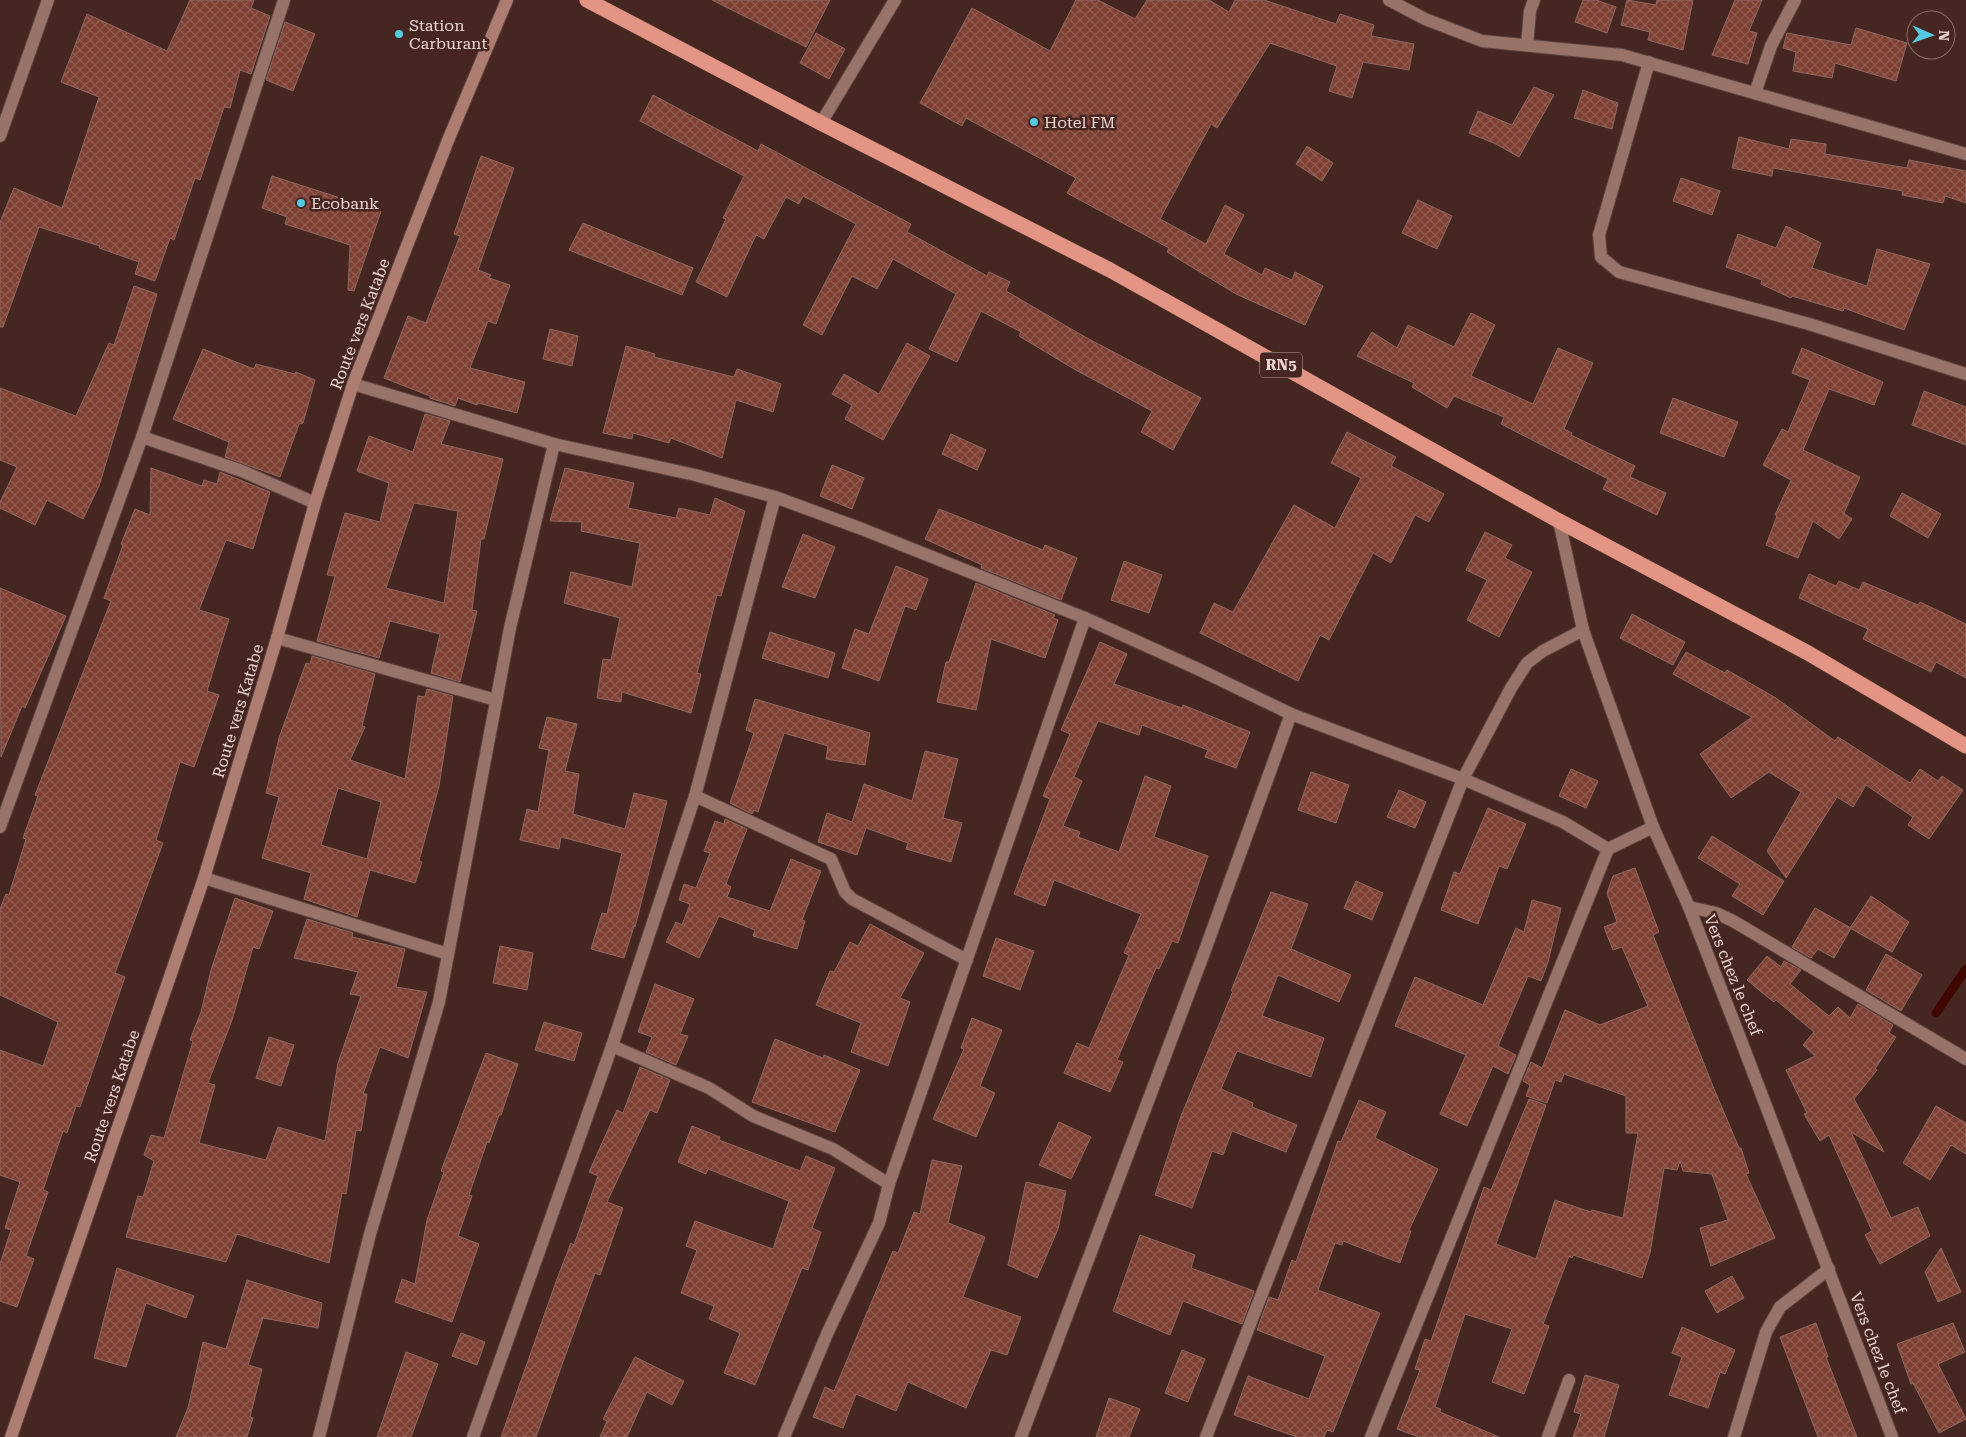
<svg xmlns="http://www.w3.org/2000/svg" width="1966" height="1437" viewBox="0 0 1966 1437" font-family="'Roboto Serif',serif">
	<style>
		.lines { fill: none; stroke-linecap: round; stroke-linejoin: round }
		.stream { stroke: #400600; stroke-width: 9 }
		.building { fill: url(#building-cross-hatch); stroke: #8e6961; fill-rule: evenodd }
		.street-casing { stroke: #5d423d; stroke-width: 14 }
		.secondary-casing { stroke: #5d423d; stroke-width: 14 }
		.highway-casing { stroke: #5d423d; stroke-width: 16 }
		.street { stroke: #98736a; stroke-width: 12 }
		.secondary { stroke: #ae7d72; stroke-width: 12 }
		.highway { stroke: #e39484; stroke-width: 15 }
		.poi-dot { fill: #55cae0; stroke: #462620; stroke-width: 2 }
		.labels { text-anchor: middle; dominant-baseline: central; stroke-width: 5; stroke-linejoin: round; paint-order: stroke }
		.shield { fill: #462620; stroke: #baa19c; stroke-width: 1 }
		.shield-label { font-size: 15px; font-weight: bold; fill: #ebd6d1 }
		.poi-label { font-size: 16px; fill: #ebd6d1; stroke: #462620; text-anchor: start }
		.street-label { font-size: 16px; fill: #ebd6d1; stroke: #462620 }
	</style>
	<defs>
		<pattern id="building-cross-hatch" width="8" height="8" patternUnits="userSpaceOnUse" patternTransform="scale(1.25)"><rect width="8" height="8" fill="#7f4034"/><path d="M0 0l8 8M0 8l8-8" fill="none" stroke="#915b50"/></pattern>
	</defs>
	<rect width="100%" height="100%" fill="#462620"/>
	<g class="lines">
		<!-- stream -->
		<path class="stream" d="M1936 1013 1966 969"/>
	</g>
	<!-- building -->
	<g class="building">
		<path d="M190 0H254L251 8 270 16 251 74 240 70 230 108 224 107 200 180 195 178 174 240 170 238 155 281 135 274 139 262 99 248 100 246 39 227 3 327H0V222L14 188 62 208 99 97 61 82 87 14 167 51Z"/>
		<path d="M712 0H830L806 47Z"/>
		<path d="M1076 0H1098L1135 19 1147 0H1209L1229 12 1235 0H1264L1336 24 1340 14 1374 25 1371 36 1414 44 1409 70 1363 62 1352 98 1329 91 1337 66 1270 43 1217 128 1211 124 1160 219 1206 244 1225 205 1244 215 1224 254 1262 275 1265 268 1292 280 1295 272 1323 286 1305 325 1236 294 1167 252 1169 248 1067 193 1076 178 966 118 962 126 920 103 972 8 1050 51Z"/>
		<path d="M1583 0H1596L1616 7 1607 33 1575 22Z"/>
		<path d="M1627 0 1656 5 1657 0H1693L1683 50 1648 40 1650 32 1621 25Z"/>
		<path d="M1735 0H1762L1749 31 1757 33 1748 64 1712 55Z"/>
		<path d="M285 22 315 34 293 91 266 80Z"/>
		<path d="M1856 28 1907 43 1896 81 1835 63 1832 78 1793 71 1796 52 1783 48 1787 33 1851 45Z"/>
		<path d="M816 33 845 49 829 79 800 63Z"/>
		<path d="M1534 87 1554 95 1519 157 1496 144 1469 133 1478 111 1512 125Z"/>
		<path d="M1583 90 1618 103 1612 129 1574 118Z"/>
		<path d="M653 95 758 151 761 144 911 224 907 232 987 276 989 272 1010 282 1006 291 1085 337 1201 398 1173 450 1141 432 1152 411 1074 369 1019 336 1021 332 981 311 957 362 929 349 956 294 893 259 877 289 852 276 822 335 803 325 856 224 803 196 799 204 786 197 764 239 756 235 727 297 696 282 726 219 723 218 744 176 640 121Z"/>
		<path d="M1739 137 1789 149 1791 139 1826 144 1825 154 1907 168 1909 160 1966 171V203L1945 196 1943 203 1902 195 1903 191 1773 168 1772 176 1732 168Z"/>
		<path d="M1307 146 1333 163 1322 181 1296 164Z"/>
		<path d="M481 156 514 168 478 270 491 275 489 278 510 285 496 324 488 321 470 368 525 382 517 413 478 403 477 405 458 398 455 406 430 398V396L384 378 408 316 426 323 460 236 454 234Z"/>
		<path d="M272 176 381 211 354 291 348 290 350 245 285 224 287 217 262 208Z"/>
		<path d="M1681 178 1720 191 1712 215 1673 201Z"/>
		<path d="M1418 200 1452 216 1437 249 1402 233Z"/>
		<path d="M583 223 693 268 682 295 569 250Z"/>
		<path d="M1786 226 1821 243 1812 268 1867 286 1877 249 1930 264 1904 330 1844 308 1843 311 1792 296 1791 298 1761 284 1762 280 1726 267 1738 234 1776 248Z"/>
		<path d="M134 286 157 294 99 486 83 519 47 500 35 525 0 508V502L17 467 0 460V388L76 416 109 343 114 345Z"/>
		<path d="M1471 313 1495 325 1471 376 1533 404 1558 348 1593 363 1564 429 1572 433 1571 435 1635 466 1630 477 1666 493 1657 515 1603 489 1608 479 1501 424 1504 417 1454 396 1447 408 1412 387 1414 383 1357 356 1372 332 1397 348 1408 325 1454 347Z"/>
		<path d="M550 329 578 336 572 366 543 359Z"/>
		<path d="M907 343 930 356 883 440 845 419 852 405 832 394 844 374 879 394Z"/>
		<path d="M626 346 655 354 654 357 734 377 737 369 781 384 773 412 736 400 722 458 671 438 669 443 633 433 632 439 603 433Z"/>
		<path d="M1802 348 1883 382 1874 405 1829 389 1803 450 1860 477 1844 513 1852 519 1839 539 1813 521 1798 558 1766 545 1777 516 1775 515 1791 480 1763 465 1782 429 1788 432 1810 380 1792 373Z"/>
		<path d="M203 349 254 369 256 364 295 374 296 372 315 380 303 423 299 424 280 477 225 457 229 442 173 419Z"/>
		<path d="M1924 391 1966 407V445L1912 425Z"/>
		<path d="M1673 398 1738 422 1724 457 1660 433Z"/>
		<path d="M425 414 450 421 441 444 503 459 484 539H481L472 610 477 611 460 682 431 673 440 634 390 621 379 658 317 641 335 576 327 575 345 513 380 522 389 483 357 471 369 436 413 452ZM414 503 458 511 444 603 386 588Z"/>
		<path d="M1347 432 1396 457 1391 466 1444 494 1429 522 1415 515 1391 563 1373 553 1329 640 1320 635 1298 681 1200 633 1214 603 1233 612 1294 505 1335 528 1361 478 1331 463Z"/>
		<path d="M951 434 986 450 977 470 942 454Z"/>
		<path d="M832 465 864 478 852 509 820 496Z"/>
		<path d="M151 468 202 486 204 480 217 484 220 472 270 492 253 549 226 540 199 610 229 619 207 691 219 695 194 767 180 762 156 840 163 843 115 973 125 977 80 1107 76 1106 67 1133 63 1131 43 1190 48 1192 26 1256 34 1259 17 1307 0 1301V1264L11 1230 5 1228 20 1182 0 1175V1050L43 1066 58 1022 0 995V909L6 894 9 895 26 839 23 838 38 796 35 795 111 601 104 598 123 545 121 544 135 509 150 515Z"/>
		<path d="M565 468 634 483 628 508 676 518 679 508 710 515 715 498 745 511 721 596 717 595 697 673 701 674 691 713 622 692 621 702 597 698 603 659 611 660 620 618 564 603 571 572 632 587 640 543 581 531 582 522 550 521Z"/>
		<path d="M1902 493 1941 514 1928 538 1890 516Z"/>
		<path d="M939 509 1043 550 1045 545 1077 558 1061 600 981 568 982 565 925 539Z"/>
		<path d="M1485 532 1512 545 1505 558 1532 572 1499 637 1467 620 1487 580 1466 570Z"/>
		<path d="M803 534 835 547 815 598 782 587Z"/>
		<path d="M1124 561 1162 575 1149 613 1111 600Z"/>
		<path d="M896 566 928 579 916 610 905 606 879 681 842 668 855 629 869 634Z"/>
		<path d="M1809 574 1836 586 1839 581 1859 590 1863 582 1918 605 1920 602 1966 624V678L1936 662 1931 672 1863 639 1868 629 1799 598Z"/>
		<path d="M976 583 1055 615 1053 618 1058 620 1045 658 991 639 976 710 937 702 946 662H949Z"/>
		<path d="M0 588 66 616 25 708 22 706 1 757Z"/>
		<path d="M1632 614 1685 642 1673 665 1620 638Z"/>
		<path d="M770 632 835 653 828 678 762 658Z"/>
		<path d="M1100 642 1127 654 1114 684 1182 708 1183 705 1250 732 1236 768 1205 757 1208 750 1142 725 1139 735 1098 721 1074 777 1082 781 1063 826 1080 832 1078 837 1119 852 1145 776 1171 786 1154 837 1208 856 1178 943 1172 941 1159 969 1156 968 1117 1060 1123 1062 1110 1092 1064 1073 1077 1043 1089 1048 1129 955 1124 953 1141 914 1054 880 1045 906 1014 894 1050 799 1043 796 1070 734 1061 730Z"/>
		<path d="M1686 652 1725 673 1727 670 1776 698 1835 741 1838 737 1910 783 1920 769 1938 781 1942 776 1963 790 1929 839 1908 825 1913 817 1866 785 1853 807 1837 797 1786 878 1767 851 1801 792 1769 772 1731 798 1700 754 1752 717 1673 674Z"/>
		<path d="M312 656 375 674 362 726 365 727 350 760 405 779 418 696 425 697 427 689 453 696 439 786 419 861 422 862 415 883 370 870 357 917 304 899 311 873 262 858 279 797 266 793 279 738 306 663 310 664ZM338 788 381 802 367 859 321 845Z"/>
		<path d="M755 699 870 733 865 765 826 759 828 746 784 733 758 812 754 810 752 814 730 803 754 733 746 730Z"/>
		<path d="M547 717 577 724 565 771 579 774 573 814 625 829 634 793 667 801 635 927 634 926 624 958 591 949 602 913 607 914 622 853 561 837 559 849 520 840 527 809 538 812 549 750 539 748Z"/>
		<path d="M925 751 958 759 943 818 962 823 951 862 906 849 908 843 866 828 857 855 818 842 827 813 852 822 864 784 912 801Z"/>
		<path d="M1571 769 1598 781 1586 808 1559 796Z"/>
		<path d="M1311 772 1349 785 1336 823 1298 810Z"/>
		<path d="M1399 790 1426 802 1415 828 1387 817Z"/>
		<path d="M1488 808 1526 824 1507 869 1499 866 1478 924 1441 910 1454 872 1460 874Z"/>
		<path d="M725 819 747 829 726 884 731 887 727 897 770 911 791 859 821 871 802 920 805 921 797 949 753 936 755 930 719 916 699 958 666 942 676 922 682 925 690 904 679 900 684 884 696 888 710 853 704 851 715 821 724 824Z"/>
		<path d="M1712 836 1784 881 1763 915 1732 896 1740 884 1698 858Z"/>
		<path d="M1635 868 1659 932 1653 935 1712 1084 1739 1148H1741L1749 1173 1746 1174 1775 1238 1711 1266 1700 1228 1728 1220 1712 1174 1683 1171 1680 1161 1677 1170 1664 1168 1650 1253 1642 1278 1573 1255 1572 1258 1569 1256 1543 1324 1549 1326 1524 1394 1492 1382 1512 1329 1465 1314 1435 1407 1441 1409 1440 1412 1499 1437H1419L1397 1429 1420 1370 1415 1369 1425 1339 1431 1341 1484 1187 1491 1190 1529 1099 1546 1105 1496 1244 1536 1259 1555 1200 1591 1212 1592 1210 1623 1218 1638 1133H1626V1096L1564 1074 1561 1082 1555 1080 1547 1103 1526 1096 1530 1085 1523 1081 1531 1062 1542 1068 1565 1010 1600 1025 1648 1006 1622 947 1613 950 1604 927 1617 922 1607 893 1613 876Z"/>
		<path d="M1356 881 1383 893 1372 920 1344 908Z"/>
		<path d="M1271 892 1308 904 1291 949 1351 975 1339 1002 1278 975 1262 1016 1324 1038 1311 1077 1237 1051 1221 1089 1253 1103 1252 1107 1297 1125 1286 1152 1232 1131 1223 1155 1212 1151 1192 1208 1155 1195 1181 1116 1233 991H1231Z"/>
		<path d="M1871 896 1909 922 1892 952 1850 928Z"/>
		<path d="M235 898 273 911 259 949 253 947 232 1020 208 1083 215 1085 199 1143 266 1160 278 1127 325 1141 338 1063 361 996 350 994 358 972 294 958 307 919 353 933 352 937 405 949 396 987 427 992 408 1058 380 1047 363 1094H367L361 1131 356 1130 346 1194 342 1193 329 1263 237 1234 226 1262 126 1237 138 1196 143 1197 154 1161 144 1155 151 1135 164 1138 193 1041 190 1040 201 1012 211 970Z"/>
		<path d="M1532 900 1561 908 1548 962 1541 981 1528 976 1498 1046 1516 1055 1508 1074 1493 1066 1467 1126 1440 1114 1466 1055 1395 1026 1415 977 1483 1005 1516 928 1524 932Z"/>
		<path d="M1815 908 1851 928 1834 958 1818 949 1811 958 1792 947Z"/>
		<path d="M870 924 924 953 900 998 910 1002 888 1066 851 1052 861 1023 816 1005 830 971 834 972 850 942 858 946Z"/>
		<path d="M996 938 1034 951 1020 990 983 976Z"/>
		<path d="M500 946 533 953 527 990 493 983Z"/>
		<path d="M1886 954 1922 975 1901 1011 1866 990Z"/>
		<path d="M1767 956 1781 967 1784 961 1801 970 1790 984 1829 1016 1838 1007 1850 1018 1858 1004 1893 1025 1889 1033 1896 1037 1875 1069 1877 1070 1854 1099 1884 1152 1851 1132 1891 1218 1918 1207 1930 1236 1880 1264 1865 1235 1872 1231 1829 1135 1820 1141 1804 1114 1807 1113 1786 1070 1815 1056 1803 1045 1814 1032 1776 1000 1774 1002 1765 995 1747 980Z"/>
		<path d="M655 984 694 999 680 1034 688 1036 676 1065 646 1052 652 1037 638 1032Z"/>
		<path d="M972 1018 1002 1030 980 1086 995 1093 976 1137 933 1119 964 1049 961 1048Z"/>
		<path d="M544 1022 582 1033 574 1061 535 1050Z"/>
		<path d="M269 1037 294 1045 281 1086 256 1078Z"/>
		<path d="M775 1039 823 1058 824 1055 860 1070 835 1132 752 1102Z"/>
		<path d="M486 1053 518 1064 501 1115H499L489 1143 487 1142 469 1195 472 1196 458 1236 479 1244 452 1322 395 1302 402 1279 415 1284 427 1220 444 1172 441 1171Z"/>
		<path d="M640 1067 670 1080 657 1113 650 1110 607 1202 623 1208 600 1275 595 1273 536 1437H501L557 1279 571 1243 574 1245 598 1176 589 1172 617 1110 623 1113Z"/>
		<path d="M1359 1100 1386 1112 1375 1138 1438 1169 1409 1230 1411 1231 1400 1263 1343 1241 1342 1245 1335 1243 1318 1290 1380 1313 1333 1432 1327 1430 1324 1437H1297L1234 1415 1248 1376 1309 1399 1325 1356 1257 1330 1269 1297 1278 1300 1292 1260 1296 1262 1338 1141 1341 1142Z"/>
		<path d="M1936 1106 1966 1123V1154L1951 1145 1930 1180 1903 1163Z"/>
		<path d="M1059 1122 1091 1137 1071 1179 1039 1165Z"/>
		<path d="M692 1126 720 1137 719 1140 800 1171 806 1156 835 1168 812 1228 821 1232 808 1270 802 1268 755 1385 724 1373 740 1333 709 1319 714 1306 681 1293 697 1250 686 1246 695 1221 773 1249 789 1201 708 1169 706 1174 678 1162Z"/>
		<path d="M932 1160 962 1166 948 1223 985 1237 963 1297 1021 1317 1007 1355 991 1350 966 1408 908 1382 896 1411 856 1394 843 1428 813 1417 825 1387 834 1391 893 1251 898 1253 914 1212 920 1214Z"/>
		<path d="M1026 1182 1066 1191 1058 1229 1037 1278 1008 1265Z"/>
		<path d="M1140 1235 1195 1255 1191 1268 1254 1291 1242 1324 1183 1301 1170 1335 1113 1311Z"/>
		<path d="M1941 1248 1961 1292 1938 1302 1925 1272Z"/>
		<path d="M117 1268 194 1296 186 1318 146 1303 126 1367 94 1358Z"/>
		<path d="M1732 1276 1744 1298 1717 1313 1705 1291Z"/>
		<path d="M247 1280 322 1303 318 1328 263 1318 248 1365 262 1369 250 1417 253 1418 247 1437H176L188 1408 203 1342 226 1349Z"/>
		<path d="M1816 1323 1828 1357H1826L1857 1437H1818L1780 1337Z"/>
		<path d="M1953 1323 1965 1352 1938 1364 1966 1419 1939 1433 1913 1383 1911 1384 1897 1344Z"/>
		<path d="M1682 1327 1735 1350 1725 1374 1720 1372 1708 1408 1669 1395 1682 1357 1672 1353Z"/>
		<path d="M461 1333 485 1342 477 1365 452 1356Z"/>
		<path d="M1182 1350 1205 1359 1188 1402 1165 1393Z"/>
		<path d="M406 1352 438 1364 411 1437H377Z"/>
		<path d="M635 1357 684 1381 672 1405 647 1392 627 1437H600L607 1421 603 1419Z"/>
		<path d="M1585 1375 1619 1385 1604 1437H1573L1581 1414 1574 1412Z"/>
		<path d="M1109 1398 1140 1409 1129 1437H1096Z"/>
	</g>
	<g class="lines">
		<defs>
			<g id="street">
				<path d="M1389 0 1425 19 1482 41 1622 55 1966 154"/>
				<path d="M1527 45 1530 11 1534 0"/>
				<path d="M1649 62 1599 235 1601 257 1619 272 1809 324 1966 374"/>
				<path d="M1755 93 1771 46 1795 0"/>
				<path d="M821 123 895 0"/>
				<path d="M0 136 48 0"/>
				<path d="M353 384 554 444 695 475 775 497 862 529 1085 618 1200 670 1291 714 1463 779 1563 822 1608 849 1653 827"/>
				<path d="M142 437 242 471 315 503"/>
				<path d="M1559 521 1583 630 1653 827 1689 907 1737 1030 1892 1437"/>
				<path d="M277 638 496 700"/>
				<path d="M695 796 831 859 845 892 852 899 967 960"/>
				<path d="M0 827 142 437 284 0"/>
				<path d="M204 878 448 954"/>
				<path d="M1689 907 1716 913 1733 921 1966 1059"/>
				<path d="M612 1046 709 1088 753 1116 833 1149 889 1184"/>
				<path d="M319 1437 370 1234 439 1002 510 628 554 444"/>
				<path d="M473 1437 612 1046 695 796 775 497"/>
				<path d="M784 1437 827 1334 879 1223 889 1184 1085 618"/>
				<path d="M1021 1437 1201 961 1291 714"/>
				<path d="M1206 1437 1463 779 1511 688 1527 663 1543 651 1583 630"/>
				<path d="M1371 1437 1608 849"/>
				<path d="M1548 1437 1569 1380"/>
				<path d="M1734 1437 1766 1332 1780 1307 1829 1269"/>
			</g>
			<path id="secondary" d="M11 1437 204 878 277 638 315 503 353 384 449 138 507 0"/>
			<path id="highway" d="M587 0 821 123 1110 270 1559 521 1808 653 1966 746"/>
		</defs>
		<!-- street casing -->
		<use href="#street" class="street-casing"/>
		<!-- secondary casing -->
		<use href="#secondary" class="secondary-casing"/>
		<!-- highway casing -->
		<use href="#highway" class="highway-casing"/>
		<!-- street -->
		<use href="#street" class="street"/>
		<!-- secondary -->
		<use href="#secondary" class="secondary"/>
		<!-- highway -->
		<use href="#highway" class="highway"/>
	</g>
	<!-- markers -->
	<g class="poi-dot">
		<circle cx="399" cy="34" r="5"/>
		<circle cx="1034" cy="122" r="5"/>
		<circle cx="301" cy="203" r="5"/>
	</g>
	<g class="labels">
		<!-- shield labels -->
		<rect class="shield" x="1260" y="352.5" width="42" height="25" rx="4"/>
		<g class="shield-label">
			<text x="1281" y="365">RN5</text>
		</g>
		<!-- poi labels -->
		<g class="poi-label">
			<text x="409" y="25">Station<tspan x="409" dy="18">Carburant</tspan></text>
			<text x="1044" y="122">Hotel FM</text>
			<text x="311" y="203">Ecobank</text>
		</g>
		<!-- street labels -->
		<g class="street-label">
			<text transform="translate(360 324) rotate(-69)">Route vers Katabe</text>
			<text transform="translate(238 711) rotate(-73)">Route vers Katabe</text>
			<text transform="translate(1733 975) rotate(68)">Vers chez le chef</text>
			<text transform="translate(112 1096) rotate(-71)">Route vers Katabe</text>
			<text transform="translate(1878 1353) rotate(69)">Vers chez le chef</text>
		</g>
	</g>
	<!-- north arrow -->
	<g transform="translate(1931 35) rotate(92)"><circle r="24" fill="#462620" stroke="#886c67"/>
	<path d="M0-4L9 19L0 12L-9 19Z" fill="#55cae0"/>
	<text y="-8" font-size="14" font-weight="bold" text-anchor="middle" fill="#ebd6d1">N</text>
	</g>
</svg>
